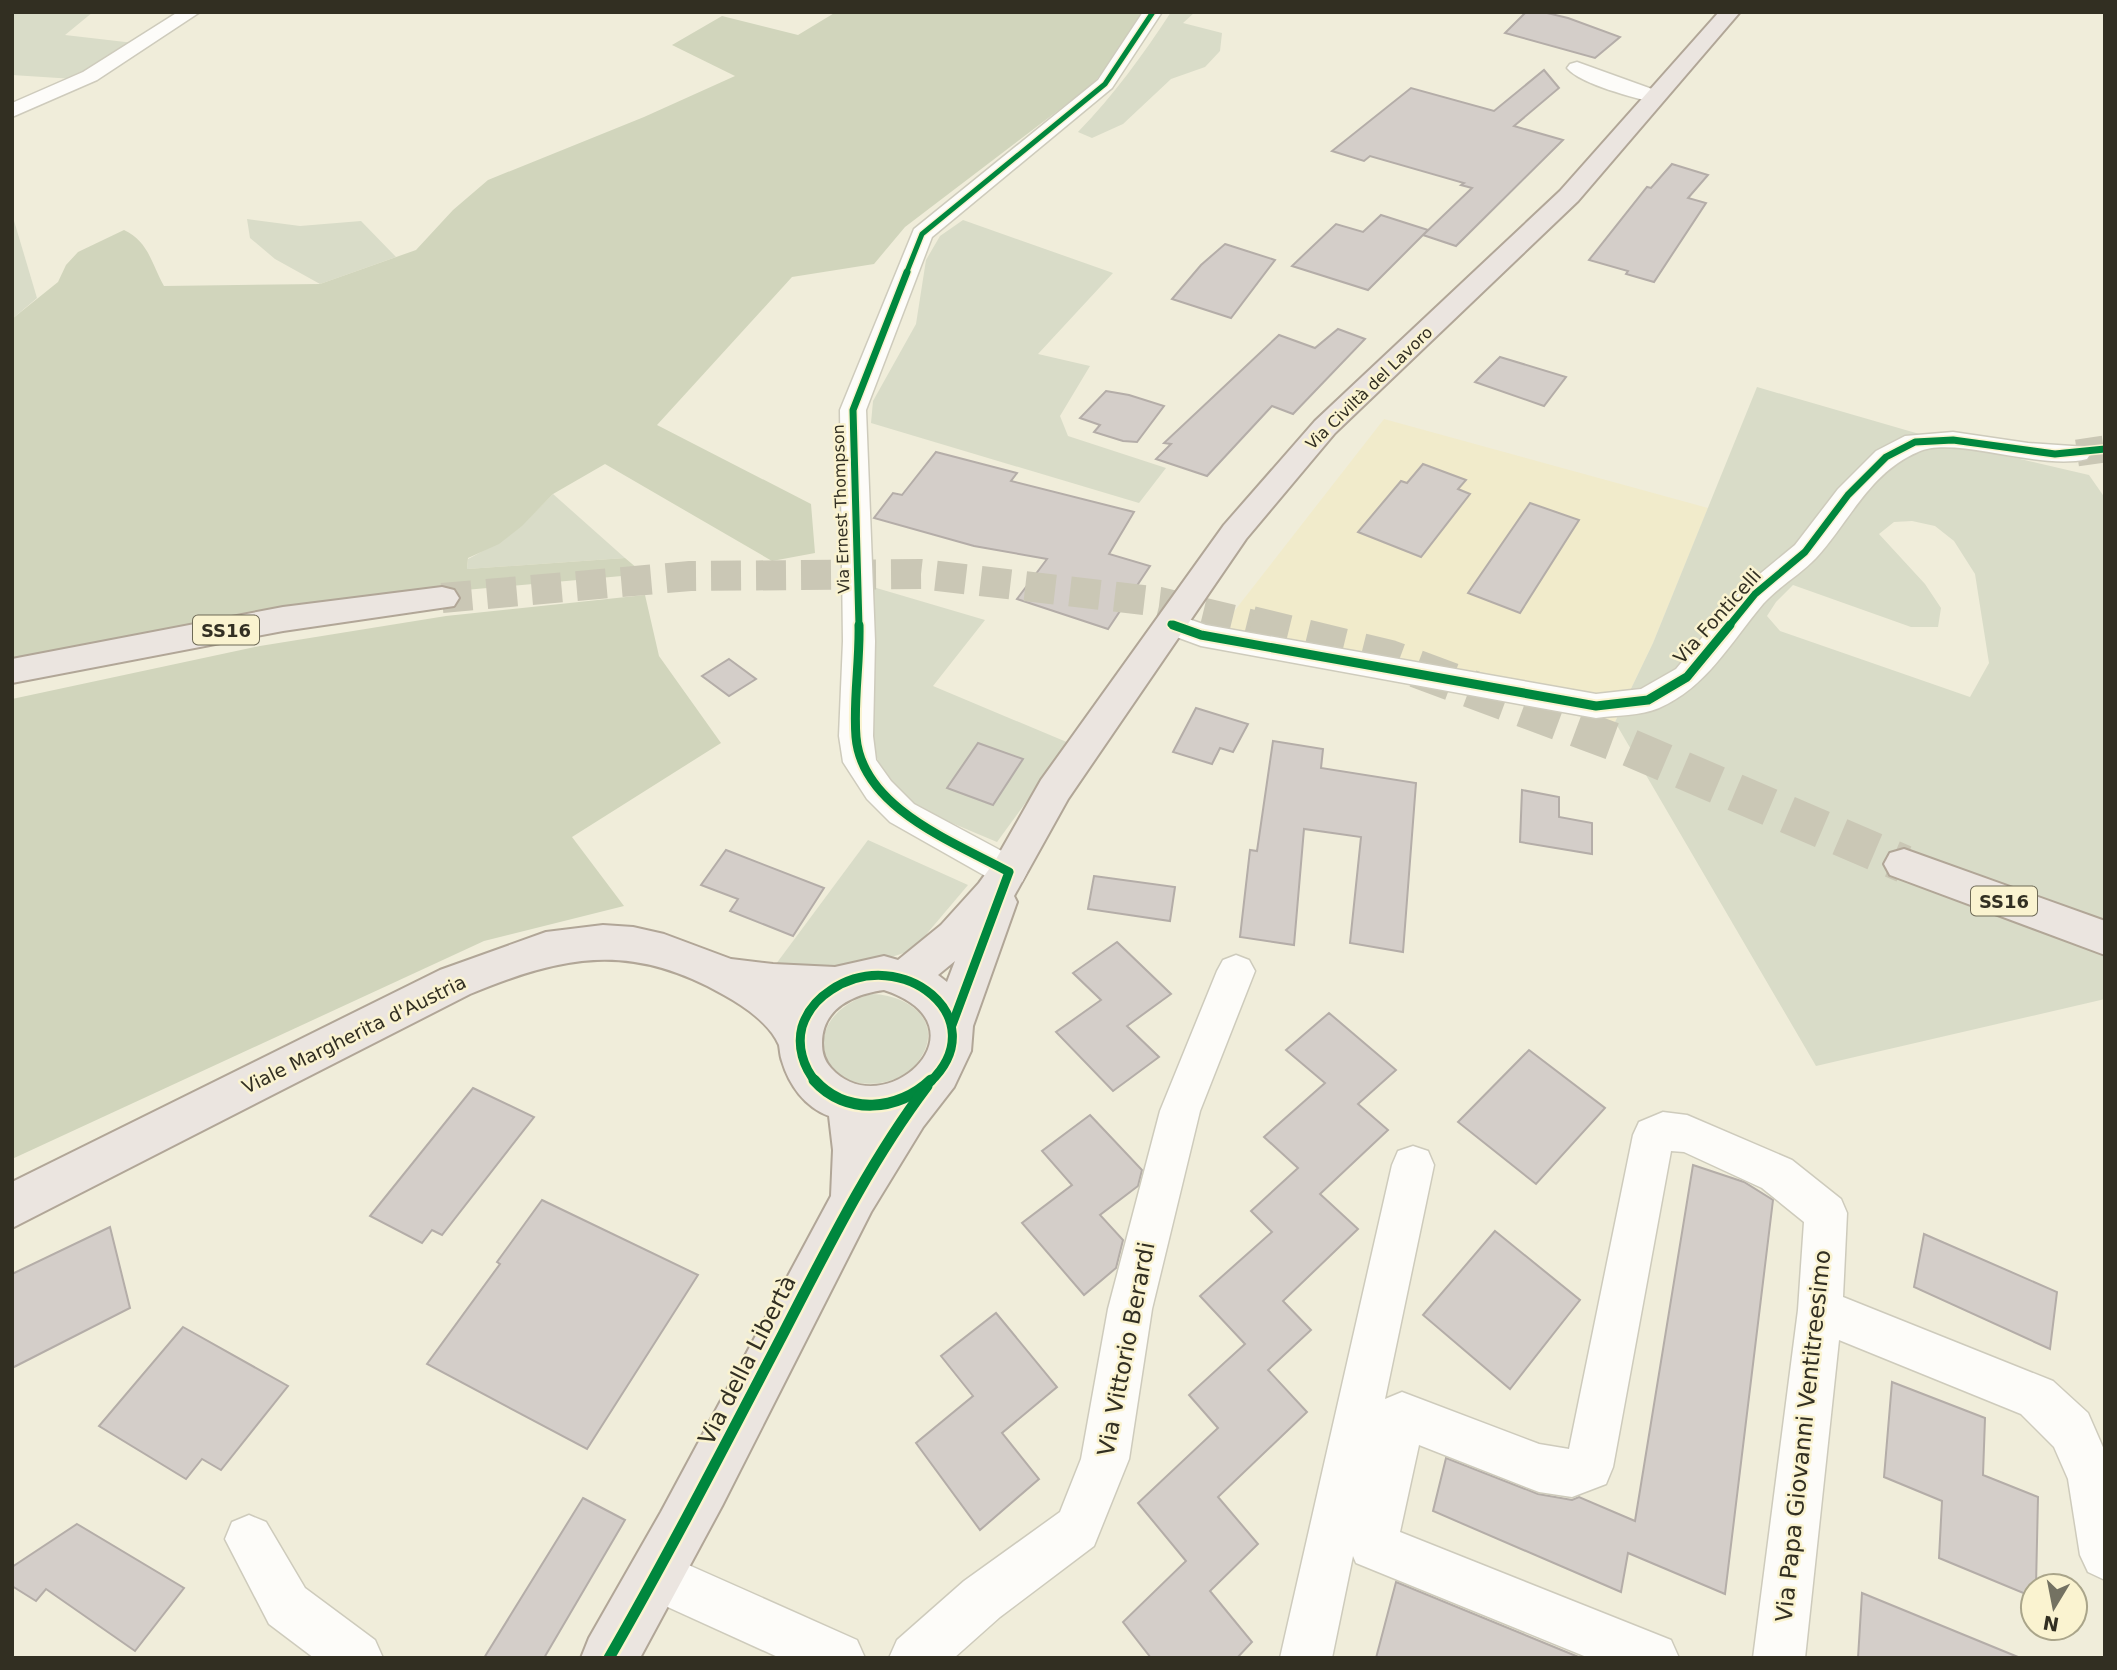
<svg xmlns="http://www.w3.org/2000/svg" width="2117" height="1670" viewBox="0 0 2117 1670" font-family="'DejaVu Sans',sans-serif">
	<style>
		.built { fill: #f1ebcb }
		.green { fill: #d9dcc8; fill-rule: evenodd }
		.forest { fill: #d1d5bc }
		.building { fill: #d4cec9; stroke: #b4ada8; stroke-width: 2 }
		.lines { fill: none; stroke-linecap: round; stroke-linejoin: round }
		.minor-tunnel { stroke: #cac7b5; stroke-width: 27; stroke-dasharray: 27 14; stroke-linecap: butt }
		.major-tunnel-far1 { stroke: #cac7b5; stroke-width: 30; stroke-dasharray: 30 15; stroke-linecap: butt }
		.major-tunnel { stroke: #cac7b5; stroke-width: 38; stroke-dasharray: 38 19; stroke-linecap: butt }
		.minor-casing { stroke: #cecbbc; stroke-width: 3 }
		.major-casing { stroke: #b1a697; stroke-width: 4 }
		.minor { fill: #fdfcf9; fill-rule: evenodd }
		.major { fill: #ebe5e0; fill-rule: evenodd }
		.cycleway-far3-casing { stroke: #faf3d0; stroke-width: 8 }
		.cycleway-far2-casing { stroke: #faf3d0; stroke-width: 10 }
		.cycleway-far1-casing { stroke: #faf3d0; stroke-width: 13 }
		.cycleway-casing { stroke: #faf3d0; stroke-width: 16 }
		.cycleway-far3 { stroke: #00873e; stroke-width: 5 }
		.cycleway-far2 { stroke: #00873e; stroke-width: 7 }
		.cycleway-far1 { stroke: #00873e; stroke-width: 9 }
		.cycleway { stroke: #00873e; stroke-width: 11 }
		.labels { text-anchor: middle; dominant-baseline: central; stroke-width: 5; stroke-linejoin: round; paint-order: stroke }
		.far-street-label { font-size: 16px; fill: #322f22; stroke: #faf3d0 }
		.shield { fill: #faf3d0; stroke: #6e6a56; stroke-width: 2 }
		.shield-label { font-size: 18px; font-weight: bold; fill: #322f22 }
		.street-label { font-size: 19px; fill: #322f22; stroke: #faf3d0 }
		.near-street-label { font-size: 23px; fill: #322f22; stroke: #faf3d0 }
	</style>
	<rect width="100%" height="100%" fill="#f0edda"/>
	<!-- built -->
	<path class="built" d="M1384 419 1708 508 1653 643 1615 722 1207 646Z"/>
	<!-- green -->
	<g class="green">
		<path d="M12 12H93L65 35 134 43 74 79 12 75Z"/>
		<path d="M1171 12H1195L1183 23 1222 33 1220 51 1205 67 1171 79 1123 124 1092 138 1078 132C1114 95 1143 55 1171 12Z"/>
		<path d="M12 214 37 298 12 319Z"/>
		<path d="M247 219 300 226 361 221 396 257 320 284 275 259 250 238Z"/>
		<path d="M963 220 1113 273 1038 354 1090 366 1060 416 1068 436 1166 468 1139 503 871 423 873 401 916 324 926 260 940 236Z"/>
		<path d="M1757 387 1947 442 2089 475 2105 498V923L1900 876 2105 955V999L1816 1066 1615 722 1653 643ZM1912 521 1935 526 1954 541 1975 574 1989 663 1970 697 1780 631 1767 616 1776 602 1793 585 1911 627H1938L1941 608 1925 584 1879 534 1894 522Z"/>
		<path d="M553 494 625 558 467 569 468 559C506 540 524 524 553 494Z"/>
		<path d="M873 587 985 620 933 686 1069 743 997 842 940 818 898 794 880 767 872 741Z"/>
		<path d="M868 840 968 885 913 950 818 981 776 964Z"/>
		<path d="M872 994C911 995 947 1024 917 1063 908 1074 894 1081 880 1083 812 1092 800 1013 872 994Z"/>
	</g>
	<!-- forest -->
	<g class="forest">
		<path d="M836 12H1150L1093 84 905 227 874 264 792 277 657 425 811 504 815 553 772 561 605 464 553 494 522 526 499 544 468 558 467 569 625 558 644 574 465 590 190 625 12 660V319L58 282 66 265 78 252 124 230C149 242 151 263 164 286L320 284 416 250 453 210 488 180 644 117 735 76 672 45 722 16 798 35Z"/>
		<path d="M645 595 659 656 721 743 572 837 624 906 484 941 12 1159V699L260 646 446 616Z"/>
	</g>
	<!-- building -->
	<g class="building">
		<path d="M1526 12H1543L1568 18 1620 37 1595 58 1505 33Z"/>
		<path d="M1544 70 1559 88 1514 126 1563 140 1456 246 1423 235 1472 188 1461 185 1464 183 1370 156 1364 161 1332 151 1411 88 1494 111Z"/>
		<path d="M1672 164 1708 175 1688 198 1706 203 1654 282 1626 274 1628 271 1589 260 1647 187 1651 188Z"/>
		<path d="M1381 215 1428 230 1368 290 1292 266 1336 224 1363 232Z"/>
		<path d="M1225 244 1275 260 1231 318 1172 299 1201 265Z"/>
		<path d="M1338 329 1365 339 1293 414 1272 406 1207 476 1156 459 1171 444 1164 443 1279 335 1315 348Z"/>
		<path d="M1500 357 1566 377 1544 406 1475 382Z"/>
		<path d="M1106 391 1129 395 1164 406 1137 442 1123 441 1094 432 1100 425 1080 418Z"/>
		<path d="M936 452 1017 473 1011 481 1134 512 1109 554 1150 566 1108 629 1017 599 1047 559 974 546 874 518 893 493 902 495Z"/>
		<path d="M1423 464 1466 480 1458 489 1470 494 1421 557 1358 532 1401 481 1407 483Z"/>
		<path d="M1530 503 1579 520 1520 613 1468 593Z"/>
		<path d="M729 659 756 679 729 696 702 676Z"/>
		<path d="M1196 708 1248 724 1233 752 1220 748 1212 764 1173 752Z"/>
		<path d="M1273 741 1323 749 1321 768 1416 783 1403 952 1350 943 1361 837 1304 829 1294 945 1240 937 1250 850 1257 851Z"/>
		<path d="M978 743 1023 759 993 805 947 788Z"/>
		<path d="M1522 790 1559 797V817L1592 823V854L1520 842Z"/>
		<path d="M726 850 824 888 793 936 730 911 738 899 701 885Z"/>
		<path d="M1094 876 1175 887 1170 921 1088 909Z"/>
		<path d="M1117 942 1171 994 1127 1026 1159 1057 1113 1091 1056 1032 1101 1000 1073 973Z"/>
		<path d="M1329 1013 1396 1070 1358 1104 1388 1130 1320 1194 1358 1229 1283 1301 1311 1330 1268 1370 1307 1412 1218 1497 1258 1544 1210 1591 1252 1642 1237 1658H1151L1123 1622 1186 1561 1138 1503 1218 1428 1189 1395 1245 1344 1200 1296 1272 1232 1251 1211 1298 1168 1264 1137 1325 1083 1286 1050Z"/>
		<path d="M1529 1050 1605 1108 1536 1184 1458 1122Z"/>
		<path d="M473 1088 534 1117 442 1235 432 1230 422 1243 370 1216Z"/>
		<path d="M1090 1115 1142 1170 1138 1186 1100 1215 1123 1240 1116 1268 1084 1295 1022 1223 1072 1185 1042 1151Z"/>
		<path d="M1693 1165 1744 1182 1773 1200 1725 1594 1628 1553 1621 1592 1433 1511 1446 1458 1538 1494 1572 1500 1579 1497 1635 1521Z"/>
		<path d="M542 1200 698 1275 587 1449 427 1364 500 1264 497 1262Z"/>
		<path d="M110 1227 130 1308 12 1368V1274Z"/>
		<path d="M1495 1231 1580 1300 1510 1389 1423 1315Z"/>
		<path d="M1924 1234 2057 1292 2050 1349 1914 1287Z"/>
		<path d="M996 1313 1057 1387 1002 1433 1039 1479 980 1530 916 1443 973 1396 941 1356Z"/>
		<path d="M183 1327 288 1386 221 1470 202 1459 186 1479 99 1426Z"/>
		<path d="M1892 1382 1985 1418 1983 1475 2038 1497 2036 1586H2033V1597L1939 1558 1942 1501 1884 1477Z"/>
		<path d="M583 1498 625 1520 544 1658H484Z"/>
		<path d="M77 1524 184 1588 135 1651 46 1589 36 1601 12 1586V1567Z"/>
		<path d="M1396 1582 1581 1658H1376Z"/>
		<path d="M1862 1593 2018 1657V1658H1858Z"/>
	</g>
	<g class="lines">
		<!-- minor-tunnel -->
		<path class="minor-tunnel" d="M2077 453 2105 449"/>
		<!-- major-tunnel-far1 -->
		<path class="major-tunnel-far1" d="M442 598 690 576 921 574 1160 602 1258 626"/>
		<!-- major-tunnel -->
		<path class="major-tunnel" d="M1251 625 1390 659 1628 747 1904 864"/>
		<defs>
			<g id="minor">
				<path d="M178 12H200L97 80 12 117V103L83 72Z"/>
				<path d="M1143 12H1162L1112 88 932 237 866 410 875 641 873 736 876 760 891 781 914 804 1022 862 1027 872 1022 882 1009 886 996 882 890 822 867 799 843 762 839 736 843 641 840 410 914 229 1098 80Z"/>
				<path d="M1577 62 1663 93 1666 97 1663 101 1656 103C1635 98 1580 84 1567 68L1570 64Z"/>
				<path d="M1953 432 2028 443 2087 447 2091 453 2087 459C2039 471 1955 435 1918 452 1870 472 1849 522 1816 558 1800 575 1778 587 1763 604 1731 642 1706 688 1659 708 1641 716 1616 715 1596 718L1201 646 1160 631 1156 624 1160 617 1171 613 1206 625 1596 694 1641 689 1676 669 1744 587 1795 545 1838 489 1876 451 1905 436Z"/>
				<path d="M1236 955 1249 960 1255 971 1200 1111 1152 1309 1129 1459 1094 1546 1000 1617 954 1658H889L897 1640 964 1581 1060 1512 1081 1459 1108 1309 1160 1111 1217 971 1223 960Z"/>
				<path d="M1663 1112 1687 1115 1792 1160 1841 1199 1847 1213 1843 1297 2053 1381 2088 1413 2105 1452V1580L2088 1572 2080 1555 2068 1479 2054 1447 2021 1414 1839 1340 1805 1658H1753L1798 1310 1804 1222 1762 1188 1684 1152 1671 1151 1613 1467 1606 1484 1572 1497 1539 1492 1419 1445 1400 1532 1671 1640 1679 1658H1589L1356 1563 1353 1556 1332 1658H1280L1392 1165 1398 1151 1413 1146 1428 1151 1434 1165 1385 1399 1402 1392 1539 1444 1569 1449 1633 1135 1639 1122Z"/>
				<path d="M249 1515 266 1522 305 1588 375 1640 383 1658H314L269 1624 225 1539 232 1522Z"/>
				<path d="M657 1551 857 1640 865 1658H780L639 1594 632 1576 639 1558Z"/>
			</g>
			<g id="major">
				<path d="M1719 12H1740L1578 201 1335 433 1246 539 1068 799 1014 896 1017 902 973 1026 971 1051 954 1087 923 1127 871 1212 722 1506 640 1658H581L589 1638 661 1512 831 1196 833 1150 829 1116C805 1107 789 1085 782 1061 780 1056 780 1050 779 1045 770 1024 744 1006 724 995 631 942 564 955 470 994L12 1228V1182L440 970 546 932 603 925 633 927 664 934 731 959 773 964 835 967 884 956 898 960 941 925 979 883 995 861 1041 780 1224 525 1315 421 1560 191ZM955 961 947 982 938 975ZM884 990C993 1026 884 1127 831 1068 824 1060 822 1053 822 1043 822 1008 854 994 884 990Z"/>
				<path d="M442 587 454 590 459 598 454 606 283 631 12 683V659L283 607Z"/>
				<path d="M1904 849 2105 921V955L1890 875 1884 864 1890 853Z"/>
			</g>
		</defs>
		<!-- minor casing -->
		<use href="#minor" class="minor-casing"/>
		<!-- major casing -->
		<use href="#major" class="major-casing"/>
		<!-- minor -->
		<use href="#minor" class="minor"/>
		<!-- major -->
		<use href="#major" class="major"/>
		<defs>
			<path id="cycleway-far3" d="M906 274 922 234 1105 84 1153 12"/>
			<g id="cycleway-far2">
				<path d="M1171 624 1177 626"/>
				<path d="M859 626 853 410 907 272"/>
				<path d="M1729 626 1755 594 1805 552 1848 495 1886 457 1915 442 1953 440 2055 454 2105 449"/>
			</g>
			<g id="cycleway-far1">
				<path d="M859 625C860 662 853 700 856 737 862 808 954 842 1009 872L952 1025"/>
				<path d="M1173 625 1201 635 1596 706 1648 700 1687 677 1730 625"/>
				<path d="M816 1082C803 1067 797 1046 802 1027 807 1011 817 999 831 990 902 943 996 1019 930 1082"/>
			</g>
			<g id="cycleway">
				<path d="M814 1080C846 1116 899 1111 931 1080"/>
				<path d="M609 1658C670 1552 726 1443 783 1334 827 1249 869 1163 927 1086"/>
			</g>
		</defs>
		<!-- cycleway-far3 casing -->
		<use href="#cycleway-far3" class="cycleway-far3-casing"/>
		<!-- cycleway-far2 casing -->
		<use href="#cycleway-far2" class="cycleway-far2-casing"/>
		<!-- cycleway-far1 casing -->
		<use href="#cycleway-far1" class="cycleway-far1-casing"/>
		<!-- cycleway casing -->
		<use href="#cycleway" class="cycleway-casing"/>
		<!-- cycleway-far3 -->
		<use href="#cycleway-far3" class="cycleway-far3"/>
		<!-- cycleway-far2 -->
		<use href="#cycleway-far2" class="cycleway-far2"/>
		<!-- cycleway-far1 -->
		<use href="#cycleway-far1" class="cycleway-far1"/>
		<!-- cycleway -->
		<use href="#cycleway" class="cycleway"/>
	</g>
	<g class="labels">
		<!-- far-street labels -->
		<g class="far-street-label">
			<text transform="translate(1369 388) rotate(-44)">Via Civiltà del Lavoro</text>
			<text transform="translate(841 509) rotate(-92)">Via Ernest Thompson</text>
		</g>
		<!-- shield labels -->
		<g class="shield">
			<rect x="193" y="615.5" width="66" height="29" rx="5"/>
			<rect x="1971" y="886.5" width="66" height="29" rx="5"/>
		</g>
		<g class="shield-label">
			<text x="226" y="630">SS16</text>
			<text x="2004" y="901">SS16</text>
		</g>
		<!-- street labels -->
		<g class="street-label">
			<text transform="translate(1717 616) rotate(-48)">Via Fonticelli</text>
			<text transform="translate(354 1034) rotate(-26)">Viale Margherita d'Austria</text>
		</g>
		<!-- near-street labels -->
		<g class="near-street-label">
			<text transform="translate(1126 1349) rotate(-79)">Via Vittorio Berardi</text>
			<text transform="translate(747 1360) rotate(-63)">Via della Libertà</text>
			<text transform="translate(1803 1436) rotate(-84)">Via Papa Giovanni Ventitreesimo</text>
		</g>
	</g>
	<!-- border -->
	<rect width="2117" height="1670" fill="none" stroke="#322f22" stroke-width="28"/>
	<!-- north arrow -->
	<g transform="translate(2054 1607) rotate(190)"><circle r="33" fill="#faf3d0" stroke="#aaa58a" stroke-width="2"/>
	<path d="M0-5L12 26L0 18L-12 26Z" fill="#747262"/>
	<text y="-10" font-size="19" font-weight="bold" text-anchor="middle" fill="#322f22">N</text>
	</g>
</svg>
